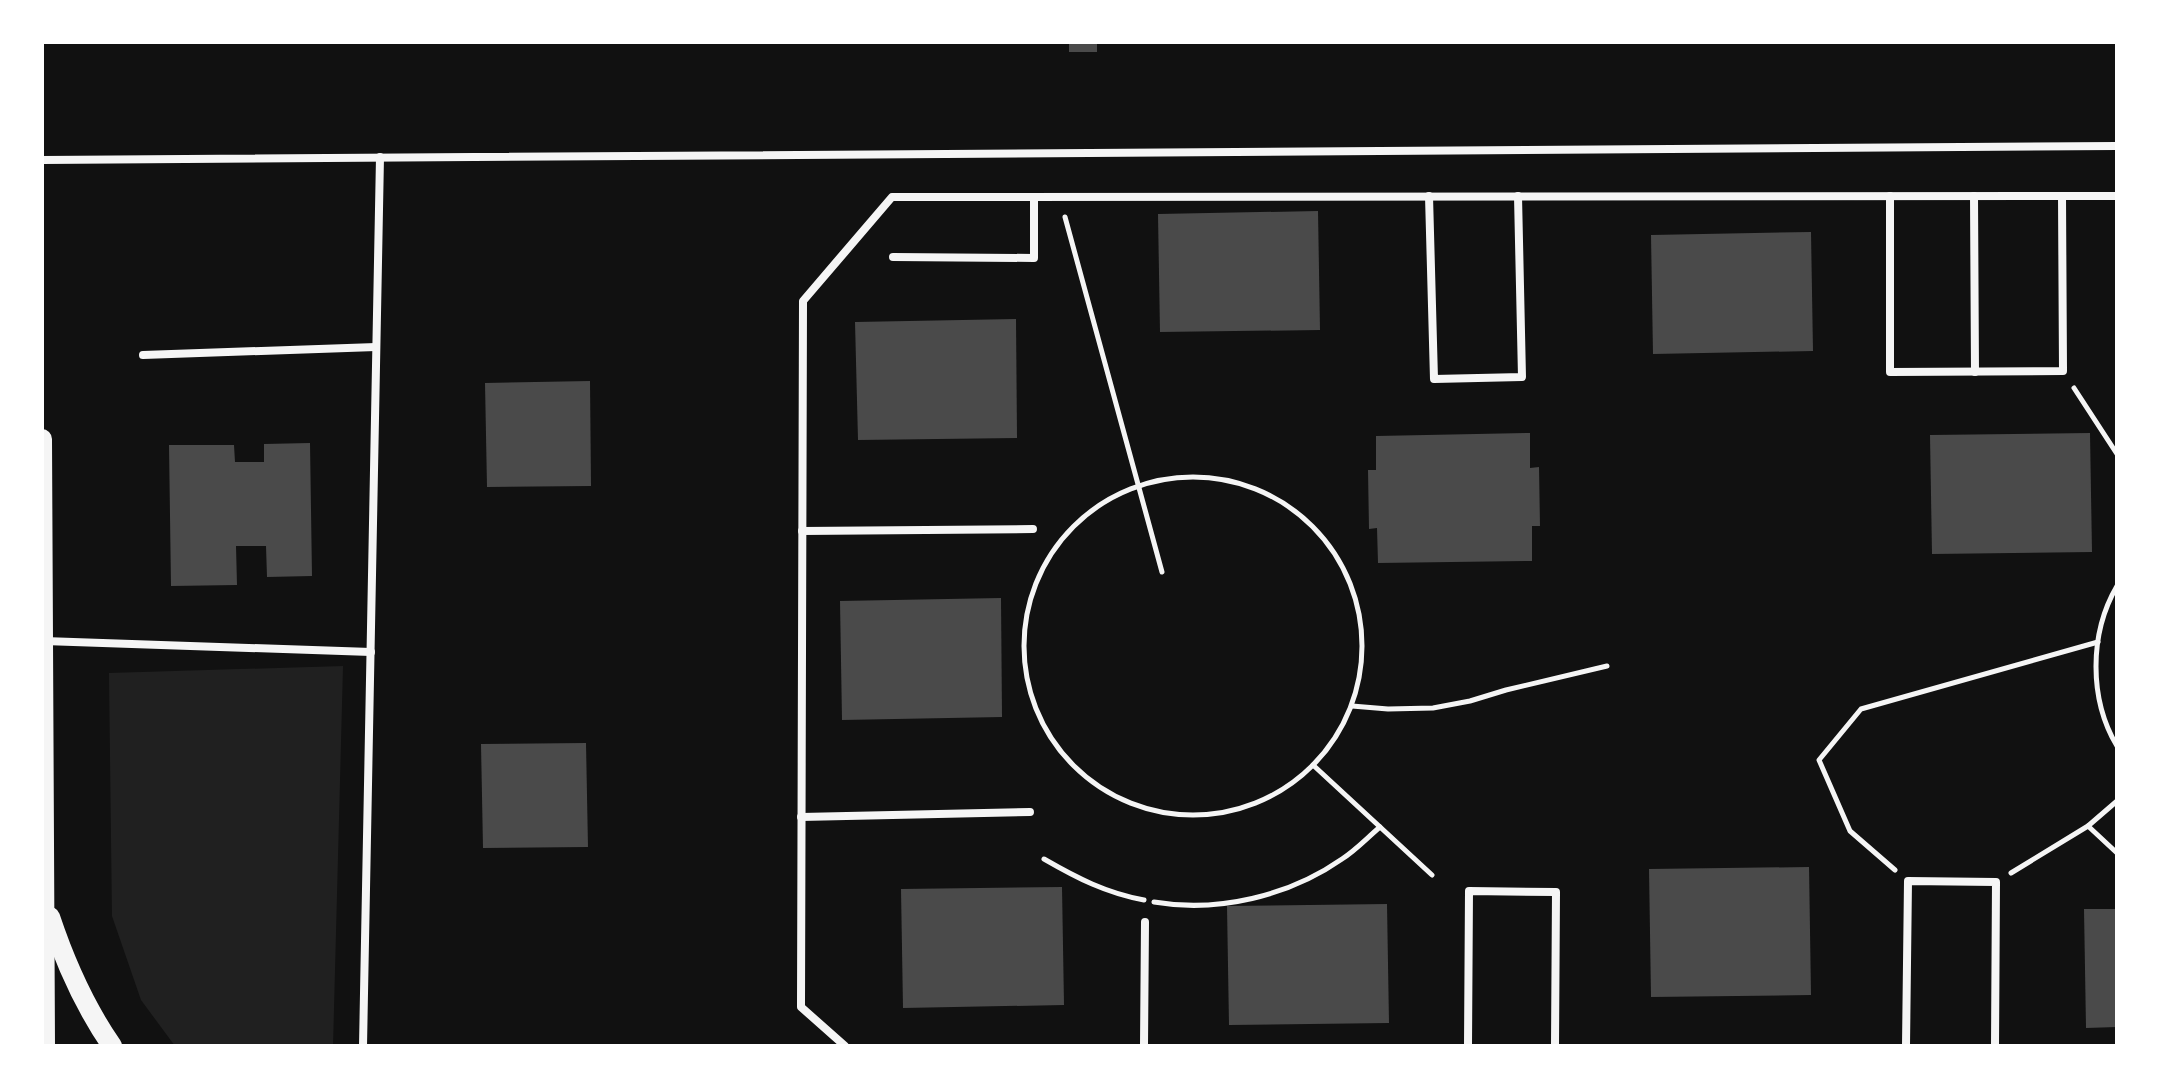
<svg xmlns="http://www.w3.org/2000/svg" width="2159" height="1088" viewBox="0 0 2159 1088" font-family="Roboto,sans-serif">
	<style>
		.green { fill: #202020 }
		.building { fill: #4a4a4a }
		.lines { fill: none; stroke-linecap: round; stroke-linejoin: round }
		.path { stroke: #f5f5f5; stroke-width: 5 }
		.minor { stroke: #f5f5f5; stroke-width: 8 }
		.primary { stroke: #f5f5f5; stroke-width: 20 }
	</style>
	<rect width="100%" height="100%" fill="#111"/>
	<!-- green -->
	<path class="green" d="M343 666 333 1046H175L141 1000 112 916 109 673Z"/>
	<!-- building -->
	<g class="building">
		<rect x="1069" y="42" width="28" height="10"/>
		<path d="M1318 211 1320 330 1160 332 1158 214Z"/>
		<path d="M1811 232 1813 351 1653 354 1651 235Z"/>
		<path d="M1016 319 1017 438 858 440 855 322Z"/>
		<path d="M590 381 591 486 487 487 485 383Z"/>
		<path d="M1530 433V468L1539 467 1540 526H1532V561L1378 563 1377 528 1369 529 1368 470H1376V436Z"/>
		<path d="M2090 433 2092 552 1932 554 1930 435Z"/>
		<path d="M310 443 312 576 267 577 266 546H236L237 585 171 586 169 445H234L235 462H264V444Z"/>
		<path d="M1001 598 1002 717 842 720 840 601Z"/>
		<path d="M586 743 588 847 483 848 481 744Z"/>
		<path d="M1809 867 1811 995 1651 997 1649 869Z"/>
		<path d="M1062 887 1064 1005 903 1008 901 889Z"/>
		<path d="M1387 904 1389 1023 1229 1025 1227 906Z"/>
		<path d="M2084 909H2117V1027L2086 1028Z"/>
	</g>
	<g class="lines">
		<!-- path -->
		<g class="path">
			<path d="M1065 217 1162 572"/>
			<path d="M2074 388 2117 454"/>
			<circle cx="1193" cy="646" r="169"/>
			<path d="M2117 586C2089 634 2089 699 2117 746"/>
			<path d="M1352 706 1388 709 1433 708 1470 701 1506 690 1607 666"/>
			<path d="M1313 765 1432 875"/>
			<path d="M2088 826 2117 853"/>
			<path d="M1044 859C1077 878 1106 893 1144 900"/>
			<path d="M1895 870 1850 831 1819 760 1861 709 2098 642"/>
			<path d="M2011 873 2088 826 2117 801"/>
			<path d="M1154 902C1218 913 1289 896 1342 859 1356 850 1367 838 1380 827"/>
		</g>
		<!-- minor -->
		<g class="minor">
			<path d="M42 160 2117 146"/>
			<path d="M1429 196 1434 379 1522 377 1518 196"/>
			<path d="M1890 196V372L2063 371 2062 196"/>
			<path d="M1974 196 1975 372"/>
			<path d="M893 257 1034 258V197"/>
			<path d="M143 355 376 347"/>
			<path d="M802 531 1033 529"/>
			<path d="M44 641 371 652"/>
			<path d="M801 817 1030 812"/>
			<path d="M363 1046 380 157"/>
			<path d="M845 1046 801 1007 803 301 892 197 2117 196"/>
			<path d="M1144 1046 1145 922"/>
			<path d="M1468 1046 1469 891 1556 892 1555 1046"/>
			<path d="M1906 1046 1908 881 1996 882 1995 1046"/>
		</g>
		<!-- primary -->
		<g class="primary">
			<path d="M42 439 45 1046"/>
			<path d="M50 917C65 962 85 1007 112 1046"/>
		</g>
	</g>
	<!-- border -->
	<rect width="2159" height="1088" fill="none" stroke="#ffffff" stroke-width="88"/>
</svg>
